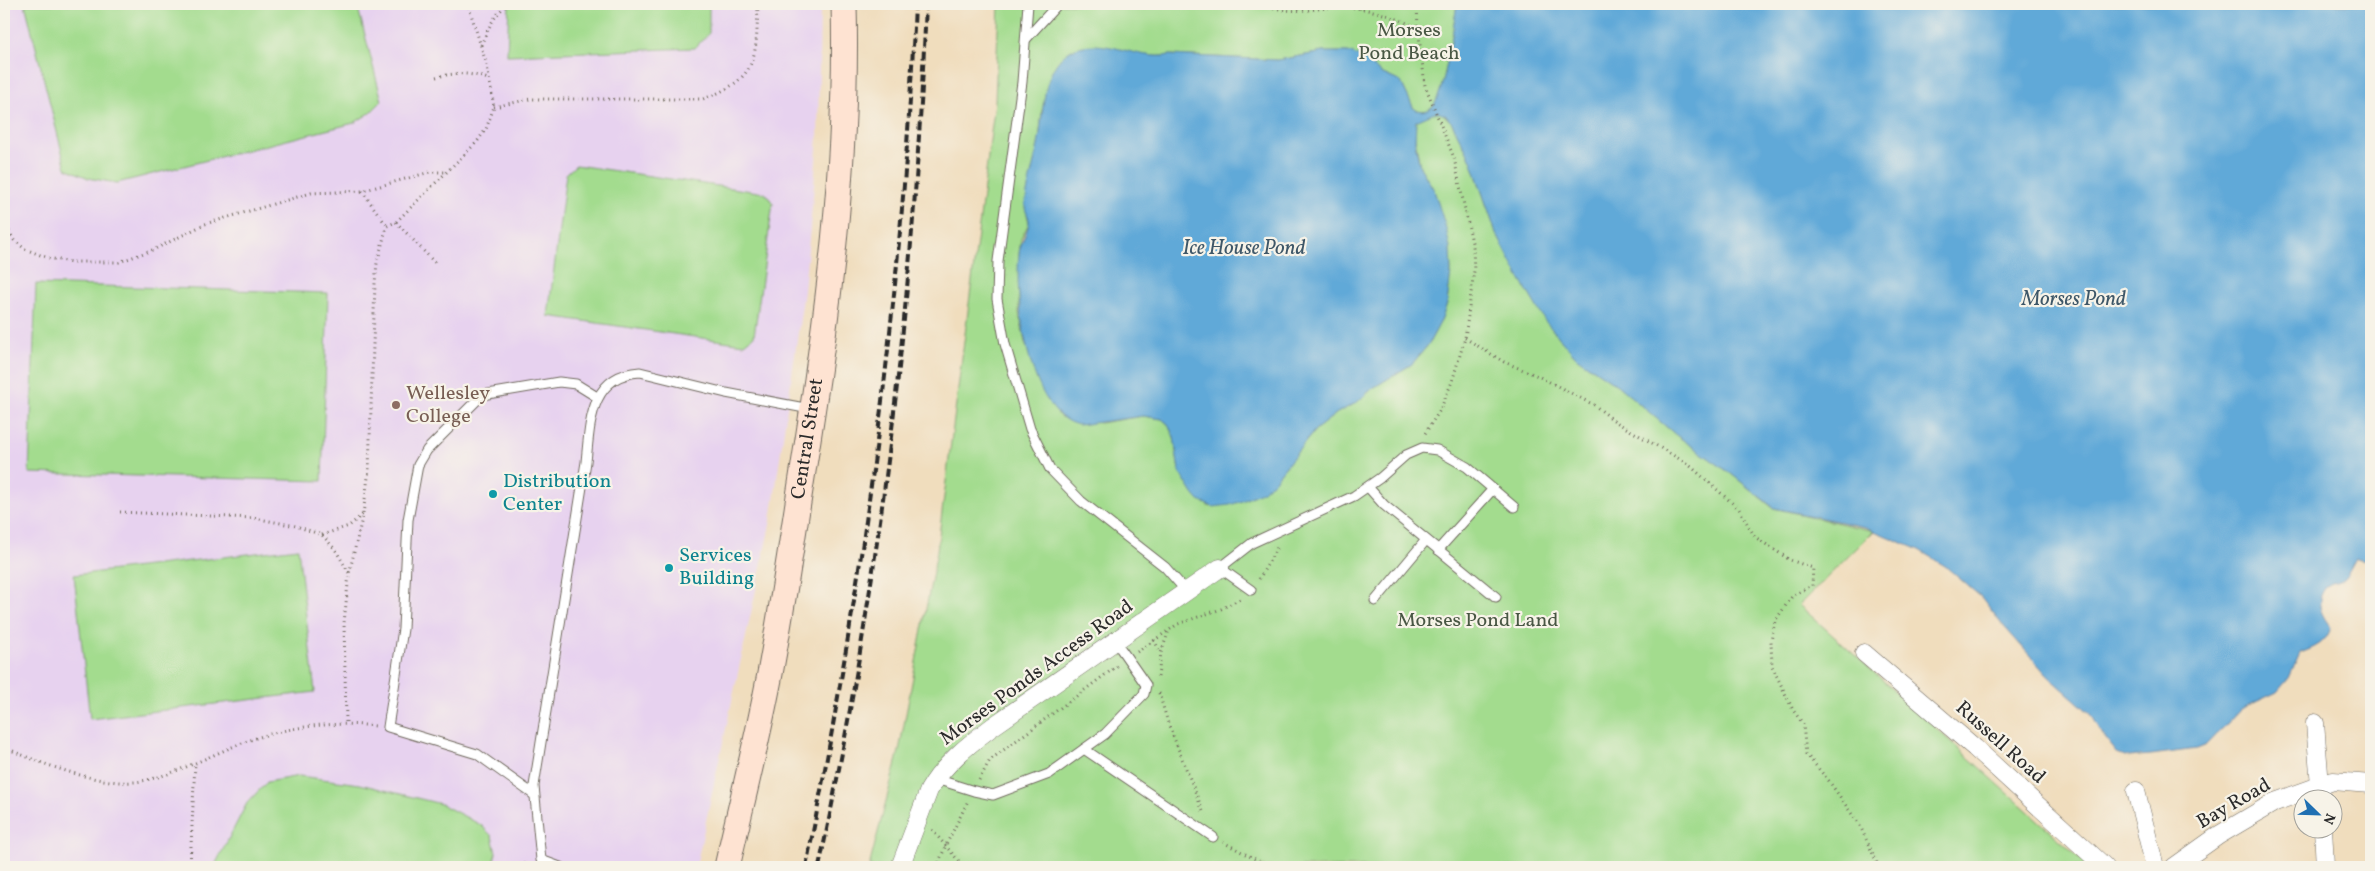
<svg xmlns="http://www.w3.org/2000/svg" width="2375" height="871" viewBox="0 0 2375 871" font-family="Vollkorn,serif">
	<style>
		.built { fill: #e7d2ef }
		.green { fill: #a3dc8e; stroke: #67845c }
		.water { fill: #60a9d8; stroke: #466a82 }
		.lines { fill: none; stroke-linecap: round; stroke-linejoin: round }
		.service-casing { stroke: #70695e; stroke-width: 11 }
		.minor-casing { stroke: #70695e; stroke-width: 19 }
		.secondary-casing { stroke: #70695e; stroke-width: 27 }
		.path { stroke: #70695e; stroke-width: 3; stroke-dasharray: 1 4; stroke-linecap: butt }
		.service { stroke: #fff; stroke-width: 9 }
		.minor { stroke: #fff; stroke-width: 18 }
		.secondary { stroke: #fee3d2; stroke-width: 25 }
		.rail { stroke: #2b2b2b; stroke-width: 4; stroke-dasharray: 8 4; stroke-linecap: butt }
		.education-dot { fill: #8d6e63; stroke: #f7f3e8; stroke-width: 2 }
		.culture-dot { fill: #0f9aa8; stroke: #f7f3e8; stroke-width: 2 }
		.labels { text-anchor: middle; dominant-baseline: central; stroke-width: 4.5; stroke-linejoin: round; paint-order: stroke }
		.park-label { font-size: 20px; fill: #495744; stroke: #f7f3e8 }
		.education-label { font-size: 20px; fill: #785e54; stroke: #f7f3e8; text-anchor: start }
		.street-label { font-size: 20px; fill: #2b2b2b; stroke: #f7f3e8 }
		.culture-label { font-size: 20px; fill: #0d838f; stroke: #f7f3e8; text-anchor: start }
		.water-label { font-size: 21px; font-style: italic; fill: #3e5768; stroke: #f7f3e8 }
	</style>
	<rect width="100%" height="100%" fill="#f7f3e8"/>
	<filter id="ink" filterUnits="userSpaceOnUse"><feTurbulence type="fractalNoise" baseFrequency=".02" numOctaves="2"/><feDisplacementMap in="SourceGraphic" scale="10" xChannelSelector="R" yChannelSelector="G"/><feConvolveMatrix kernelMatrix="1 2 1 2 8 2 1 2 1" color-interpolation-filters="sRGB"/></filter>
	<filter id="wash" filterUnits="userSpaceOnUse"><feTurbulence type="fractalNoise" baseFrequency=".0096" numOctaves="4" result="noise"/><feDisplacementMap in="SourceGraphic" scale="20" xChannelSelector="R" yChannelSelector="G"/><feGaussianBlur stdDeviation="1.12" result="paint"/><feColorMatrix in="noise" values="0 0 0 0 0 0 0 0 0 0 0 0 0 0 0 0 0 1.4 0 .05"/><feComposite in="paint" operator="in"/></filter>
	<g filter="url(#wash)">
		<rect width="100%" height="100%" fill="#f0ddbd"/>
		<!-- built -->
		<path class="built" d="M4 4H820L818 137 812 207 804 291 771 520 696 867H4Z"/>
		<!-- green -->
		<g class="green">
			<path d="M25 4H357L382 101 370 113 354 123 117 183 88 178 66 168Z"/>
			<path d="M509 4H709V33L695 48 507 55Z"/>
			<path d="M999 4H1457C1454 22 1444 98 1432 107 1427 112 1421 111 1414 109L1401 82 1381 73 1361 57 1348 52H1323L1278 60 1170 55C1143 61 1113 45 1084 47L1042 110 1039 141 1025 205 1029 223 1021 239 1019 254V312L1025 343 1039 382 1049 402 1060 417 1100 423 1143 416 1162 419 1168 424 1174 437 1179 471 1208 506 1213 507 1242 501 1263 490 1274 481 1315 430 1337 413 1356 403 1373 388 1412 364 1428 345 1442 319 1447 303 1451 272 1450 248 1434 190 1420 167 1414 130 1416 121 1420 118 1433 112 1442 113 1452 123 1471 160 1496 233 1532 299 1551 328 1576 357 1617 385 1676 435 1730 473 1773 508 1874 531 1799 605 2090 867H869L899 751 937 551 995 102Z"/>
			<path d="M576 165 765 193 773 203 754 336 744 344 548 316 566 174Z"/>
			<path d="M36 284 328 293 322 481 29 473Z"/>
			<path d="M298 548 315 692 90 719 74 575Z"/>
			<path d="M299 776 360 784 441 804 481 825 492 836 496 853 492 867H214L247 803 267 782Z"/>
		</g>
		<!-- water -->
		<path class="water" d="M1457 4H2371V561L2356 558C2352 565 2348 574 2343 579 2339 582 2332 582 2328 585 2314 599 2320 614 2331 627 2327 643 2314 648 2300 653L2289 678 2277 692 2241 709 2207 745 2197 749 2151 755 2128 757 2117 753 2103 735 2091 714 2048 676 2000 622 1982 598 1945 566 1919 550 1865 527 1774 508 1730 473 1676 435 1617 385 1576 357 1545 321 1519 277 1496 233 1471 160 1452 123 1445 115 1437 112 1416 121 1415 142 1420 167 1434 190 1446 228 1450 248 1451 272 1447 303 1442 319 1428 345 1412 364 1373 388 1356 403 1337 413 1315 430 1274 481 1263 491 1242 501 1230 505 1213 507 1199 501 1193 494 1179 471 1174 437 1168 424 1162 419 1143 416 1079 425C1028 416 1014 296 1019 254 1020 242 1028 232 1029 222 1029 215 1024 211 1025 204 1028 184 1034 164 1038 145 1044 116 1040 69 1070 51 1101 33 1138 62 1170 55L1278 60 1323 52H1348L1361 57 1381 73 1401 82 1414 109C1420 111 1426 112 1432 107 1444 98 1454 22 1457 4Z"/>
	</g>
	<g filter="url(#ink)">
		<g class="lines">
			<defs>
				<g id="service">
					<path d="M1028 4 1022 82 998 261 997 299 1005 344 1030 429 1050 469 1081 501 1165 567 1186 591"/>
					<path d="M1026 39 1058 4"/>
					<path d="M1368 487 1384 505 1496 597"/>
					<path d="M1438 550 1493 489"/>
					<path d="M1251 590 1220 568 1252 543 1354 496 1380 478 1406 455 1422 448 1437 450 1467 467 1514 507"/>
					<path d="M1375 601 1426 540"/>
					<path d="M1084 749 1213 837"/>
					<path d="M936 779 974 791 993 795 1049 774 1105 734 1144 694 1146 685 1116 642"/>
					<path d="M533 794 477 754 388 727 403 629 408 520 418 465 427 450 482 395 559 382 576 384 597 397"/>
					<path d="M560 867 541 860 534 786 586 462C590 423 590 375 640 372L726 393 810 409"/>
				</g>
				<g id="minor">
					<path d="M1864 653 1975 748 2105 867"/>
					<path d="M2315 723 2321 798"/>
					<path d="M2136 791 2155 867"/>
					<path d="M2323 828 2325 867"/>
					<path d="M900 867 929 790C944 764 968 745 992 727L1220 568"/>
					<path d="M2174 867 2219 835 2275 802 2333 781 2371 784"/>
				</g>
				<g id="secondary">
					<path id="s1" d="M727 867C741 805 757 742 769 679 782 610 792 540 803 471 828 316 848 161 844 4"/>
				</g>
			</defs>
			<!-- service casing -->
			<use href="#service" class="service-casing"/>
			<!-- minor casing -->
			<use href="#minor" class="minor-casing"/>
			<!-- secondary casing -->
			<use href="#secondary" class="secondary-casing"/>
			<!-- path -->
			<g class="path">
				<path d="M1264 4C1289 16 1314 8 1340 7 1368 7 1392 16 1418 28L1425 85 1454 158 1473 247 1474 271 1465 338 1452 382 1440 410 1424 435"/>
				<path d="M1417 4 1418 28"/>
				<path d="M1359 9 1362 4"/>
				<path d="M481 45C488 30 494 13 509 4"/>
				<path d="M436 77C455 73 469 72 488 79"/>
				<path d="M494 107 530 99H703C759 79 756 57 758 4"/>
				<path d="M362 191 387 226"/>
				<path d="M4 217 6 226 14 240 25 249 48 258 71 262H119L155 249 205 224 311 193 362 191 430 172H445"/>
				<path d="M396 222 435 263"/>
				<path d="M1465 338 1504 362 1538 376 1594 405 1616 422 1688 464 1739 509 1755 537 1790 560 1813 568 1812 586 1793 595 1775 621 1771 641 1772 666 1793 710 1803 724 1806 754 1829 781 1860 826 1879 867"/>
				<path d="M120 512 254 518 296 526 322 535 335 549 349 573"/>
				<path d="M322 535 349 526 363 514"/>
				<path d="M1259 579 1278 546"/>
				<path d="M1154 640 1161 653"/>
				<path d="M1137 652 1178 624 1221 609 1242 598"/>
				<path d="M1158 677 1161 653 1169 630"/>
				<path d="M1159 693 1168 723 1204 814"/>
				<path d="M346 722 344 623 349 574 363 514 369 470 375 283 377 263 387 226 396 222 477 142 486 129 494 107 487 66 468 4"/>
				<path d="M4 747C39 763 103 788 142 781 187 772 226 745 270 734 303 725 340 722 375 726"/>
				<path d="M979 780 990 760 1117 666"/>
				<path d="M932 830 964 867"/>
				<path d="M1223 842 1270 867"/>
				<path d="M190 867 195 763"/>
				<path d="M515 867 528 863"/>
				<path d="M937 867 946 845 968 801"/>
			</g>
			<!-- service -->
			<use href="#service" class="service"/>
			<!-- minor -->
			<use href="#minor" class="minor"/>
			<!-- secondary -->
			<use href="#secondary" class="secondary"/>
			<!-- rail -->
			<g class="rail">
				<path d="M806 867C863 584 903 293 915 4"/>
				<path d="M819 867C880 583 914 294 926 4"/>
			</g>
		</g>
	</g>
	<!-- markers -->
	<circle class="education-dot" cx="396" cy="405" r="5"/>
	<g class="culture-dot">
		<circle cx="493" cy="494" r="5"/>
		<circle cx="669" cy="568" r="5"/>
	</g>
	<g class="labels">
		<!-- park labels -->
		<g class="park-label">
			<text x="1409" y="31">Morses<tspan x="1409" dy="23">Pond Beach</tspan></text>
			<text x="1478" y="621">Morses Pond Land</text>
		</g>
		<!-- education labels -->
		<g class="education-label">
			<text x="406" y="394">Wellesley<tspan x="406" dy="23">College</tspan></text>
		</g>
		<!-- street labels -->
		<g class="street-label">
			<text stroke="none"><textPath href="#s1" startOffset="436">Central Street</textPath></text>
			<text transform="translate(1037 673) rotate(-36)">Morses Ponds Access Road</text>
			<text transform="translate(2000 743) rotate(42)">Russell Road</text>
			<text transform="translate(2234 804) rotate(-30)">Bay Road</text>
		</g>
		<!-- culture labels -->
		<g class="culture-label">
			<text x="503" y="482">Distribution<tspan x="503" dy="23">Center</tspan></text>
			<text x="679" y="556">Services<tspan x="679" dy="23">Building</tspan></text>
		</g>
		<!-- water labels -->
		<g class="water-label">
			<text x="1244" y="248">Ice House Pond</text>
			<text x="2074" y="299">Morses Pond</text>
		</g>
	</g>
	<!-- margin -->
	<rect width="2375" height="871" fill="none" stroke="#f7f3e8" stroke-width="20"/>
	<!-- north arrow -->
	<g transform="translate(2318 814) rotate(113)"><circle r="24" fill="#f7f3e8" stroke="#a5a39c"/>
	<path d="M0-4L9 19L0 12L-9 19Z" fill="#1f6fb2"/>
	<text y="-8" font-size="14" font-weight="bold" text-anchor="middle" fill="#2b2b2b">N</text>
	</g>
</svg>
